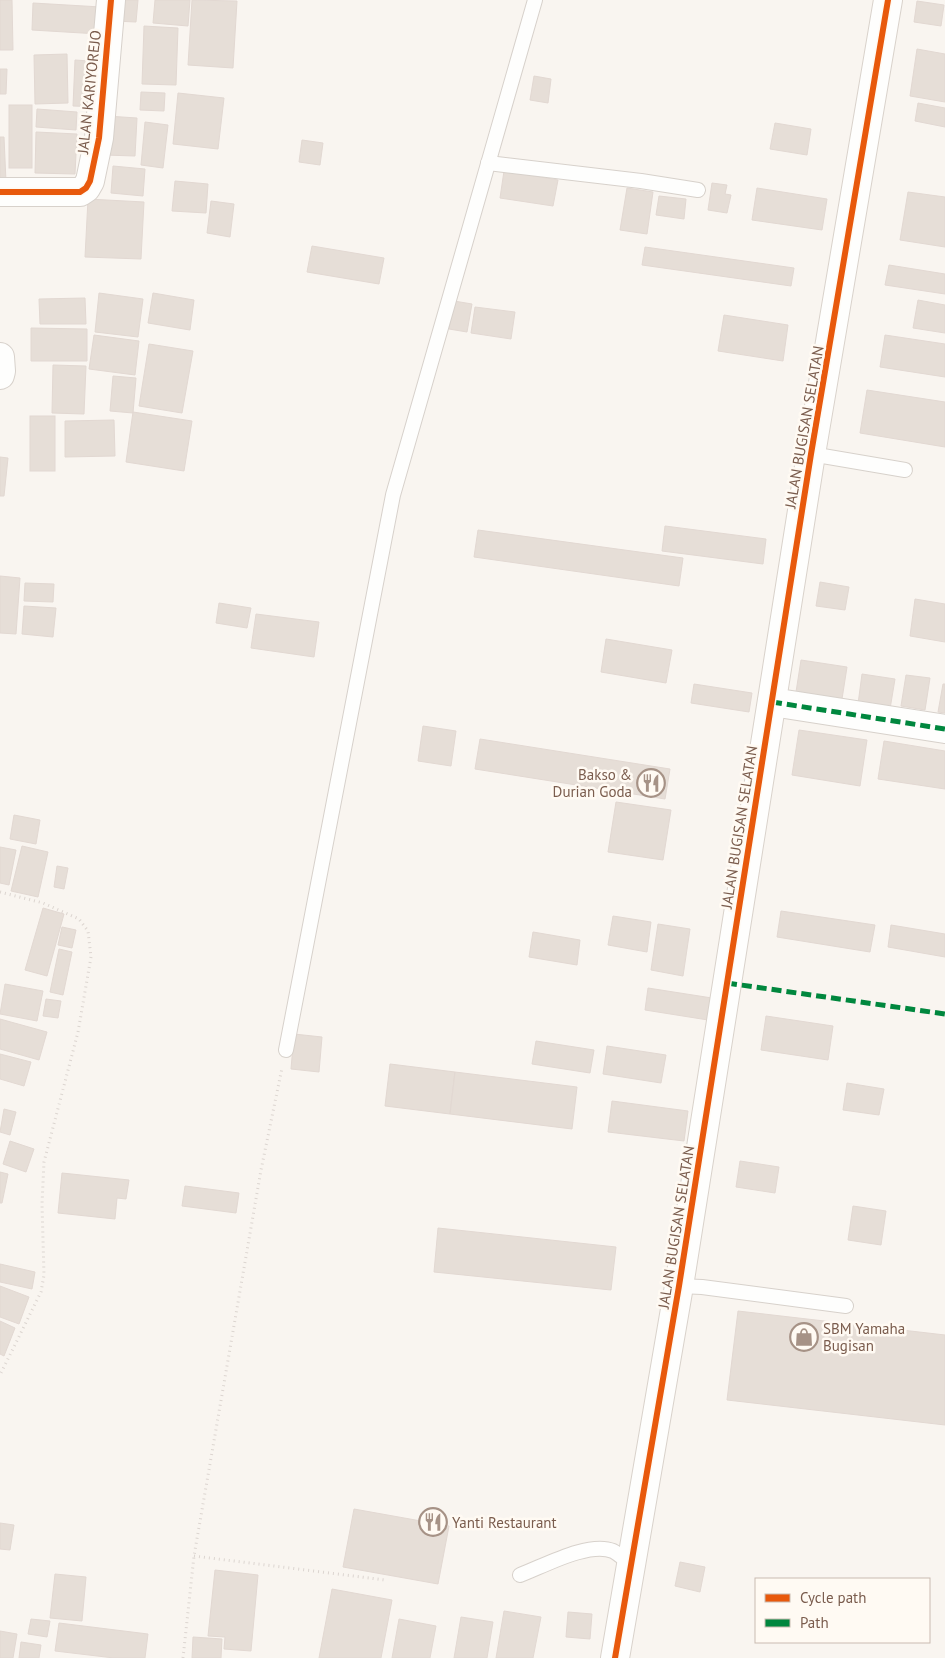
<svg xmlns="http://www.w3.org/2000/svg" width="945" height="1658" viewBox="0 0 945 1658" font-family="'PT Sans',sans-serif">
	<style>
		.building { fill: #e6ded7; stroke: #e2d8d2 }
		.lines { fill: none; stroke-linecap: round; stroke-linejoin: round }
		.lane-casing { stroke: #d7d1cb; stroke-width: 16 }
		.street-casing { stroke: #d7d1cb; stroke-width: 30 }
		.secondary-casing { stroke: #d9d2cb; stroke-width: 30 }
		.path { stroke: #dcd5d0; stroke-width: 3; stroke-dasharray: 1 4; stroke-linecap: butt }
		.lane { stroke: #fefefd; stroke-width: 14 }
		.street { stroke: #fefefd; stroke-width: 28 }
		.secondary { stroke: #fefefd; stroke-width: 28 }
		.quiet { stroke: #00873e; stroke-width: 5; stroke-dasharray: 10 5; stroke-linecap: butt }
		.cycleway-casing { stroke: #fffaf3; stroke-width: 9 }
		.cycleway { stroke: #e8590c; stroke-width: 6 }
		.labels { text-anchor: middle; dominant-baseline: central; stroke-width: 5; stroke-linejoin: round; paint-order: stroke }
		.street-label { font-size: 15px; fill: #7a5c4d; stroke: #fffaf3 }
		.poi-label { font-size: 15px; fill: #7a5c4d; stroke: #fffaf3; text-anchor: start }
	</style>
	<rect width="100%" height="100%" fill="#f9f5f0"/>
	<!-- building -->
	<g class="building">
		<path d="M0 0H12L13 50H0Z"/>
		<path d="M116 0H138L136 22 114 21Z"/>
		<path d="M155 0H190L188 26 153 23Z"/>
		<path d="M192 0 237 1 233 68 188 65Z"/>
		<path d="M917 1 944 5 941 26 914 22Z"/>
		<path d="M33 3 101 7 99 34 32 30Z"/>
		<path d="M144 26 178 28 176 85 142 84Z"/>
		<path d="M917 49 945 54V102L910 96Z"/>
		<path d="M67 54 68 103 35 104 34 55Z"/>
		<path d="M75 60 104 62 101 107 73 106Z"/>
		<path d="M0 69H7L6 94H0Z"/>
		<path d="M534 76 551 79 548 103 530 100Z"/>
		<path d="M141 92 165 93 164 111 140 110Z"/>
		<path d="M178 93 224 98 218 149 173 144Z"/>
		<path d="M918 103 945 108V127L915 121Z"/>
		<rect x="9" y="105" width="23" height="63"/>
		<path d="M37 109 77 112 76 130 36 127Z"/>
		<path d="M107 116 137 118 135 156 104 155Z"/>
		<path d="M145 122 168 125 163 168 141 165Z"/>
		<path d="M775 123 811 129 807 155 770 149Z"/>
		<path d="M36 132 77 134 75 174 35 173Z"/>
		<path d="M0 137H4L6 182H0Z"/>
		<path d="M302 140 323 143 320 165 299 162Z"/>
		<path d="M113 166 145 169 143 196 111 193Z"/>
		<path d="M504 171 558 180 553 206 500 198Z"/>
		<path d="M175 181 208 184 206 213 172 211Z"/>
		<path d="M712 183 727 185 725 194 731 195 727 213 708 210Z"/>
		<path d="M627 188 653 192 647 234 620 230Z"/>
		<path d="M757 188 827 199 822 230 752 220Z"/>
		<path d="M908 192 945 197V247L900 240Z"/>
		<path d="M659 196 686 199 684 219 656 215Z"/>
		<path d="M88 199 144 202 141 259 85 257Z"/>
		<path d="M211 201 234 204 230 237 207 233Z"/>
		<path d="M312 246 384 258 379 284 307 272Z"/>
		<path d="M645 247 794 268 791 286 642 265Z"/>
		<path d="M889 265 945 274V294L885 285Z"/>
		<path d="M99 293 143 299 138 337 95 332Z"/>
		<path d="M153 293 194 300 190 330 148 323Z"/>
		<path d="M85 298 86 324H40L39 299Z"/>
		<path d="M918 300 945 305V333L913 328Z"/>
		<path d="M454 301 472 304 467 332 449 329Z"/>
		<path d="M475 307 515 312 511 339 471 333Z"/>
		<path d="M724 315 788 325 783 361 718 351Z"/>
		<path d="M31 328 87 329V361H31Z"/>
		<path d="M94 335 139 341 135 375 89 369Z"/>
		<path d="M885 335 945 344V377L880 367Z"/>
		<path d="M149 344 193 351 182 413 139 406Z"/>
		<path d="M53 365 86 366 84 414 52 413Z"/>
		<path d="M113 376 136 378 133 413 110 411Z"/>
		<path d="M867 390 945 402V447L860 433Z"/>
		<path d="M133 412 192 421 184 471 126 462Z"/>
		<rect x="30" y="416" width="25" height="55"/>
		<path d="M114 420 115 456 65 457V421Z"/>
		<path d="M0 457 8 458 4 496H0Z"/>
		<path d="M665 526 766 539 763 564 662 551Z"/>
		<path d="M478 530 683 558 679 586 474 557Z"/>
		<path d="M0 576 20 578 16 634 0 633Z"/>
		<path d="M820 582 849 587 845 610 816 606Z"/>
		<path d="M25 583 54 584 53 602 24 601Z"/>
		<path d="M915 599 945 604V642L910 636Z"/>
		<path d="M219 603 251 608 247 628 216 623Z"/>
		<path d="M24 606 56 608 53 637 22 634Z"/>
		<path d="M256 614 319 622 314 657 251 648Z"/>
		<path d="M606 639 672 650 666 683 601 672Z"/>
		<path d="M801 660 847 667 842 699 796 692Z"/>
		<path d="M862 674 895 679 890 709 858 704Z"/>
		<path d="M906 675 930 678 925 710 901 706Z"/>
		<path d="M694 684 752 693 749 712 691 703Z"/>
		<path d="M943 684H945V713L938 712Z"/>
		<path d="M423 726 456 731 451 766 418 761Z"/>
		<path d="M799 730 867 740 860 786 792 775Z"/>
		<path d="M480 739 670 769 665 799 475 769Z"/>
		<path d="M884 741 945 751V789L878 779Z"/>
		<path d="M616 802 671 810 663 860 608 852Z"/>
		<path d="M14 815 40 820 36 844 10 839Z"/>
		<path d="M22 846 48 852 38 897 11 891Z"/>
		<path d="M0 847 16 850 9 885 0 883Z"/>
		<path d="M57 866 68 868 64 889 54 887Z"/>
		<path d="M43 908 64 914 47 976 25 970Z"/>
		<path d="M781 911 875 925 870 952 777 937Z"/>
		<path d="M613 916 651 922 647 952 608 945Z"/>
		<path d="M658 924 690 929 683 976 651 970Z"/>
		<path d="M891 925 945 934V957L888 947Z"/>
		<path d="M62 927 76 930 72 948 58 945Z"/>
		<path d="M533 932 580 940 577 965 529 957Z"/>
		<path d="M59 949 72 952 63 995 50 992Z"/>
		<path d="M5 984 43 991 37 1021 0 1014Z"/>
		<path d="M648 988 712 998 708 1020 645 1010Z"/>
		<path d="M46 999 61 1001 58 1018 43 1016Z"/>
		<path d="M766 1016 833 1026 828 1060 761 1050Z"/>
		<path d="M0 1019 47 1032 39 1060 0 1049Z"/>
		<path d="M294 1034 322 1037 319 1072 291 1069Z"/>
		<path d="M536 1041 594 1050 590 1073 532 1064Z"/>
		<path d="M607 1046 666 1055 661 1083 603 1074Z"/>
		<path d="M0 1054 31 1062 24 1086 0 1079Z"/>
		<path d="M390 1064 455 1072 450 1114 385 1106Z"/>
		<path d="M455 1072 577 1087 572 1129 450 1114Z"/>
		<path d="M847 1083 884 1089 879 1115 843 1110Z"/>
		<path d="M612 1101 688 1111 684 1141 608 1132Z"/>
		<path d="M4 1109 16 1112 10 1135 0 1132Z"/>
		<path d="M10 1141 34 1149 26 1172 3 1164Z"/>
		<path d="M740 1161 779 1167 775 1193 736 1187Z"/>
		<path d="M0 1172 8 1174 2 1203H0Z"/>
		<path d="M62 1173 129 1180 126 1199 117 1198 115 1219 58 1213Z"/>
		<path d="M185 1186 239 1193 236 1213 182 1206Z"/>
		<path d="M853 1206 886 1211 881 1245 848 1240Z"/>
		<path d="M438 1228 616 1247 611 1290 434 1272Z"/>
		<path d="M0 1264 35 1272 32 1289 0 1282Z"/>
		<path d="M0 1286 29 1297 19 1324 0 1317Z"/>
		<path d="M738 1311 945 1335V1425L727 1400Z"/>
		<path d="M0 1321 15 1328 4 1356 0 1354Z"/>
		<path d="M354 1509 449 1526 438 1584 343 1567Z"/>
		<path d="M0 1523 14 1525 10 1550 0 1549Z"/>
		<path d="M680 1562 705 1567 700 1592 675 1586Z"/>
		<path d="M215 1570 258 1575 251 1651 224 1649 225 1637 208 1636Z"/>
		<path d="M55 1574 86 1577 82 1621 50 1618Z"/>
		<path d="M332 1589 392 1600 381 1658H319Z"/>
		<path d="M504 1611 541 1617 533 1658H496Z"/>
		<path d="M568 1612 592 1614 590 1639 566 1637Z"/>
		<path d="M461 1617 493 1622 487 1658H454Z"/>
		<path d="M31 1619 50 1621 47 1637 28 1634Z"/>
		<path d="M399 1619 436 1626 430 1658H392Z"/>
		<path d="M59 1623 148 1634 145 1658H114L55 1651Z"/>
		<path d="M0 1631 17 1634 13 1658H0Z"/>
		<path d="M193 1637 222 1639 221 1658H192Z"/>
		<path d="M21 1642 41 1645 39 1658H19Z"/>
	</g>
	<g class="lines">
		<defs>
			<g id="lane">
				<path d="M488 163 641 181 698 190"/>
				<path d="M811 454 905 470"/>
				<path d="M286 1050 393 495 535 0"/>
				<path d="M679 1286 702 1287 846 1306"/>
				<path d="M520 1575C544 1566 589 1541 613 1551 619 1554 626 1561 632 1565"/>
			</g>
			<g id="street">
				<path d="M0 192H80L86 188 90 181 99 138 111 0"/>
				<path d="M0 357 1 371 0 375"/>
				<path d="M772 702 945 729"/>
			</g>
			<path id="secondary" d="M615 1658 679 1286 811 454 888 0"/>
		</defs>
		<!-- lane casing -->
		<use href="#lane" class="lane-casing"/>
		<!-- street casing -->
		<use href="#street" class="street-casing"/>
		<!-- secondary casing -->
		<use href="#secondary" class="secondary-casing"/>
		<!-- path -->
		<g class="path">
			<path d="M0 892 43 903 79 919 88 931 91 957 78 1032 44 1162 42 1204 44 1275 41 1292 0 1375"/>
			<path d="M194 1556 385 1580"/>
			<path d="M183 1658 194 1556 261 1170 282 1068"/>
		</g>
		<!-- lane -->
		<use href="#lane" class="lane"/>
		<!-- street -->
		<use href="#street" class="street"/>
		<!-- secondary -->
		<use href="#secondary" class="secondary"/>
		<!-- quiet -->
		<g class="quiet">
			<path d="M772 702 945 729"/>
			<path d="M727 983 945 1014"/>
		</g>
		<defs>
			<g id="cycleway">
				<path d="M0 192H80L86 188 90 181 99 138 111 0"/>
				<path d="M615 1658 679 1286 811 454 888 0"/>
			</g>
		</defs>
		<!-- cycleway casing -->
		<use href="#cycleway" class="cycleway-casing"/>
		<!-- cycleway -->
		<use href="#cycleway" class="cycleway"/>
	</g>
	<!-- icons -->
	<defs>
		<symbol id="restaurant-ring" viewBox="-11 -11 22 22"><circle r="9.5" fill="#fffaf3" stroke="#a69286" stroke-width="1.5"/><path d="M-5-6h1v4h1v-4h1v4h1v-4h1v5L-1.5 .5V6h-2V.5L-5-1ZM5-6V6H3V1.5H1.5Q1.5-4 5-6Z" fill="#a69286"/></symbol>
		<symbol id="shop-ring" viewBox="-11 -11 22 22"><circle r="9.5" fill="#fffaf3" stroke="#a69286" stroke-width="1.5"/><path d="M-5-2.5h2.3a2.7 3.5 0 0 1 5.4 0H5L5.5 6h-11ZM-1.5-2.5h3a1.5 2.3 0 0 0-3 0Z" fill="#a69286"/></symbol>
	</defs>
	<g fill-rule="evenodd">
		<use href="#restaurant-ring" x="635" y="767" width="32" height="32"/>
		<use href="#shop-ring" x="788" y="1321" width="32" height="32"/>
		<use href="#restaurant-ring" x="417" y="1506" width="32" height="32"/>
	</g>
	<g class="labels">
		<!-- street labels -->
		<g class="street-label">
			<text transform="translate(89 92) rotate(-84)">JALAN KARIYOREJO</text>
			<text transform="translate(804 427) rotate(-80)">JALAN BUGISAN SELATAN</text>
			<text transform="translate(739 827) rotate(-81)">JALAN BUGISAN SELATAN</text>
			<text transform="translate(676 1227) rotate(-81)">JALAN BUGISAN SELATAN</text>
		</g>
		<!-- poi labels -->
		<g class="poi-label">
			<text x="632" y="774" text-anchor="end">Bakso &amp;<tspan x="632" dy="17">Durian Goda</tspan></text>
			<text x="823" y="1328">SBM Yamaha<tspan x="823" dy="17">Bugisan</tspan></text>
			<text x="452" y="1522">Yanti Restaurant</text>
		</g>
	</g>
	<!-- legend -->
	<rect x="755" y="1578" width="175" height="65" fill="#fffaf3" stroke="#cabbb1"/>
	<rect x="765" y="1594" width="25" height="8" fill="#e8590c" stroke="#cabbb1"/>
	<text x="800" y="1603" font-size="15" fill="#7a5c4d">Cycle path</text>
	<rect x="765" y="1619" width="25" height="8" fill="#00873e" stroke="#cabbb1"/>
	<text x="800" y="1628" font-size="15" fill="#7a5c4d">Path</text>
</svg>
